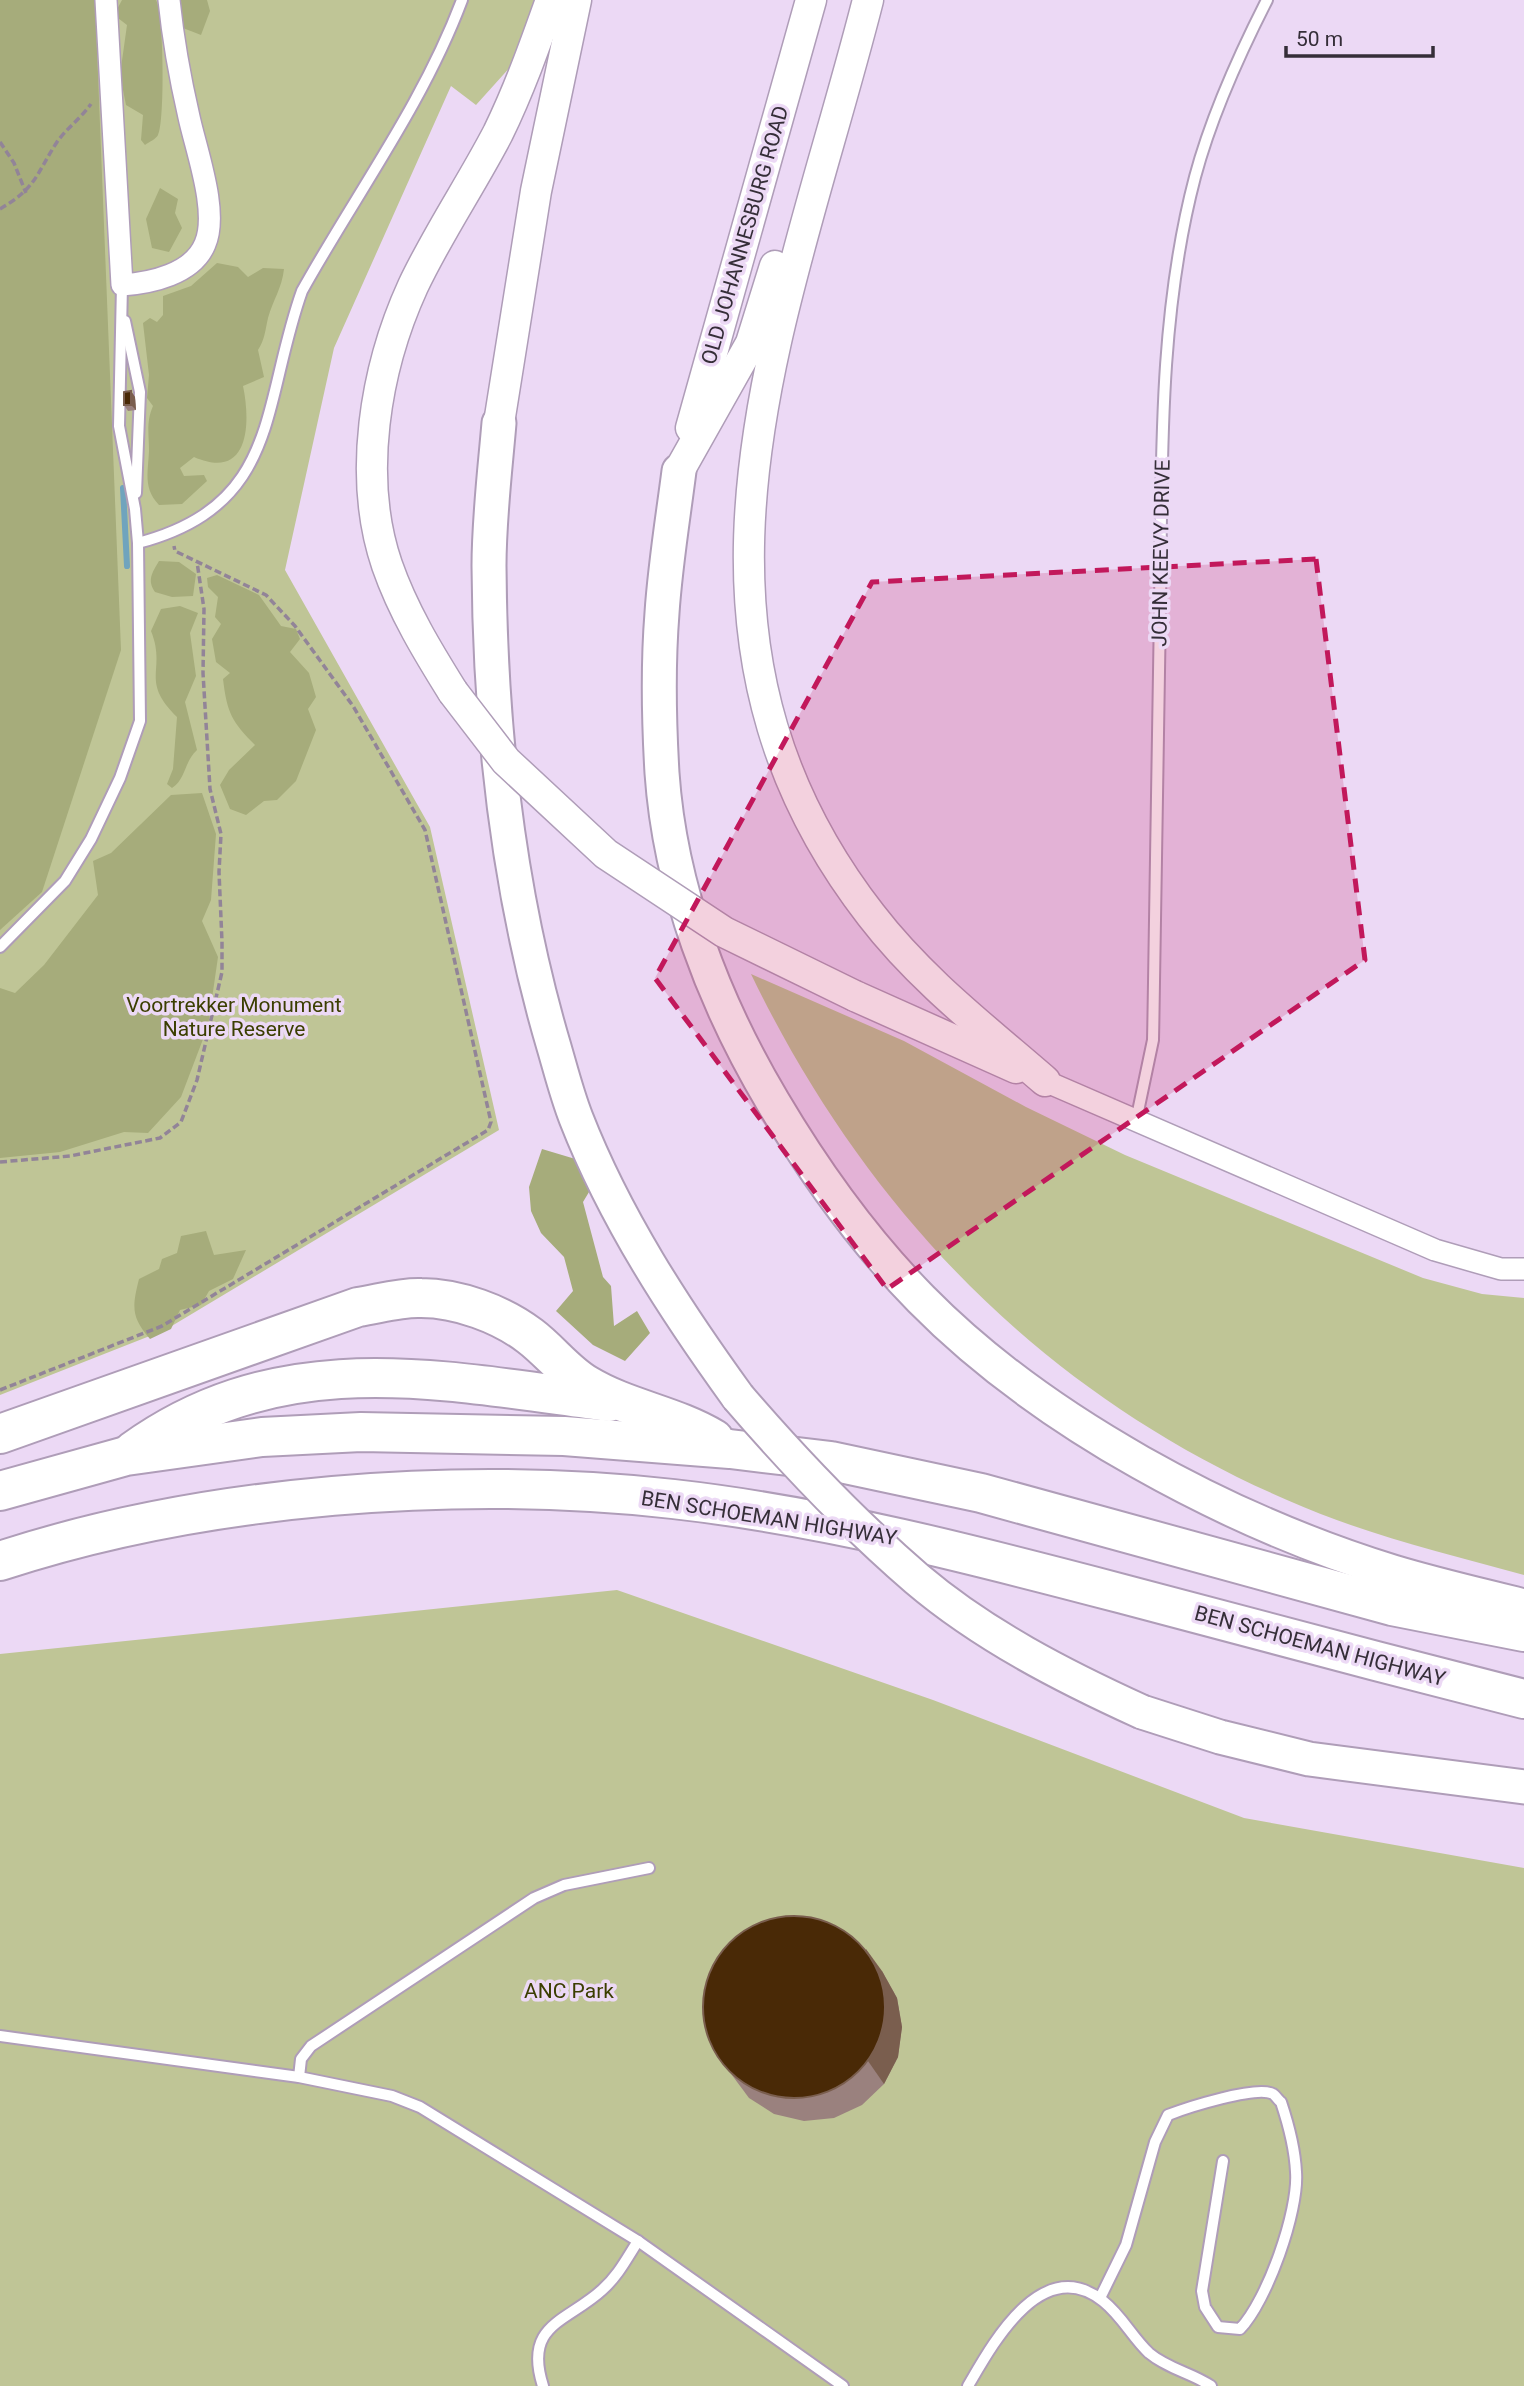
<svg xmlns="http://www.w3.org/2000/svg" width="1524" height="2386" viewBox="0 0 1524 2386" font-family="Roboto,sans-serif">
	<style>
		.green { fill: #bfc596 }
		.forest { fill: #a6ac7b }
		.lines { fill: none; stroke-linecap: round; stroke-linejoin: round }
		.stream { stroke: #70a4bd; stroke-width: 6 }
		.service-casing { stroke: #af9db8; stroke-width: 14 }
		.minor-casing { stroke: #af9db8; stroke-width: 24 }
		.secondary-casing { stroke: #af9db8; stroke-width: 33 }
		.primary-casing { stroke: #af9db8; stroke-width: 37 }
		.motorway-casing { stroke: #af9db8; stroke-width: 42 }
		.path { stroke: #928498; stroke-width: 3.5; stroke-dasharray: 7 3.5; stroke-linecap: butt }
		.service { stroke: #fff; stroke-width: 10 }
		.minor { stroke: #fff; stroke-width: 21 }
		.secondary { stroke: #fff; stroke-width: 30 }
		.primary { stroke: #fff; stroke-width: 33 }
		.motorway { stroke: #fff; stroke-width: 38 }
		.secondary-bridge-casing { stroke: #af9db8; stroke-width: 33; stroke-linecap: butt }
		.primary-bridge-casing { stroke: #af9db8; stroke-width: 37; stroke-linecap: butt }
		.secondary-bridge { stroke: #fff; stroke-width: 30 }
		.primary-bridge { stroke: #fff; stroke-width: 33 }
		.wall { fill: #9a817e }
		.shaded-wall { fill: #7a5e4e }
		.building { fill: #492906; stroke: #7a5e4e; stroke-width: 2 }
		.marked { fill: #c2185b; fill-opacity: 0.2; stroke: #c2185b; stroke-width: 5; stroke-dasharray: 14 9; stroke-linejoin: round }
		.labels { text-anchor: middle; dominant-baseline: central; stroke-width: 7; stroke-linejoin: round; paint-order: stroke }
		.street-label { font-size: 21px; fill: #352e38; stroke: #ecd9f5 }
		.park-label { font-size: 21px; fill: #3b3e01; stroke: #ecd9f5 }
	</style>
	<rect width="100%" height="100%" fill="#ecd9f5"/>
	<!-- green -->
	<g class="green">
		<path d="M0 0H538L512 65 476 105 451 86 334 348 285 570 430 827 499 1130 165 1330 0 1395Z"/>
		<path d="M751 974 904 1041 1026 1107 1125 1155 1423 1278 1482 1294 1524 1298V1575C1444 1553 1363 1534 1287 1500 1043 1394 866 1212 751 974Z"/>
		<path d="M617 1590 933 1700 1244 1818 1524 1868V2386H0V1654Z"/>
	</g>
	<!-- forest -->
	<g class="forest">
		<path d="M0 0H95L121 650 42 892 0 930Z"/>
		<path d="M122 0H156C164 13 165 123 158 135 156 139 149 142 145 145L141 140 143 115 126 105 120 75 127 25 114 15Z"/>
		<path d="M176 0H207L210 11 201 35 183 28Z"/>
		<path d="M160 188 178 199 175 213 182 228 169 252 152 248 146 219Z"/>
		<path d="M217 263 238 267 248 277 263 268 284 269C282 288 273 300 268 318 265 331 265 339 258 350L264 377 243 386C251 424 249 481 194 457L180 468 184 476 204 475 207 481 182 504 159 505C143 488 148 473 149 451 149 434 146 422 153 406L147 398 149 375 143 323 150 318 157 322 163 315V296L191 286Z"/>
		<path d="M159 561 179 562 196 574 193 596 172 597 155 592C147 580 152 573 159 561Z"/>
		<path d="M217 575 259 595 281 626 296 629 300 639 290 652 309 673 316 697 308 709 316 730 296 781 277 800 264 801 246 815 230 809 220 785 229 770 255 745C232 722 227 713 223 679L230 673 216 662 212 639 221 624 215 617 218 597 208 587 207 578Z"/>
		<path d="M180 606 198 613 190 633 196 676 185 702 197 750C184 762 186 779 172 788L167 784 173 769 177 717C139 680 167 671 151 631L161 609Z"/>
		<path d="M202 793 216 834 211 900 202 921 218 957 208 1026 181 1097 148 1133 124 1132 60 1152 0 1158V988L15 993 44 965 98 895 93 861 111 853 171 795Z"/>
		<path d="M542 1149 582 1161 598 1177 583 1202 603 1277 611 1286 614 1326 637 1311 650 1333 625 1361 593 1345 556 1311 573 1291 564 1257 541 1233 531 1211 529 1187Z"/>
		<path d="M206 1231 214 1255 246 1250 233 1279 209 1291 201 1305 180 1310 171 1329 150 1339C131 1317 132 1307 139 1279L159 1269 162 1259 177 1253 181 1236Z"/>
	</g>
	<g class="lines">
		<!-- stream -->
		<path class="stream" d="M123 488 127 566"/>
		<defs>
			<g id="service">
				<path d="M125 321 140 392 136 493"/>
				<path d="M138 543C281 505 261 406 302 291 356 194 423 104 462 0"/>
				<path d="M0 947 65 881 91 839 120 778 140 721 138 543 135 509 119 426 122 285"/>
				<path d="M1136 1121 1153 1040C1156 897 1157 754 1160 610 1162 466 1158 317 1195 177 1211 117 1239 55 1267 0"/>
				<path d="M0 2036 299 2077 392 2096 420 2107 638 2241 843 2386"/>
				<path d="M299 2077 301 2059 311 2046 534 1898 564 1885 649 1868"/>
				<path d="M1100 2298 1126 2245 1155 2142 1168 2115C1186 2108 1257 2085 1273 2094 1275 2095 1279 2101 1281 2102 1288 2123 1295 2150 1296 2172 1299 2211 1267 2301 1240 2329L1218 2327 1205 2307 1202 2291 1223 2161"/>
				<path d="M543 2386C523 2324 567 2322 602 2290 618 2276 627 2258 638 2241"/>
				<path d="M968 2386C993 2343 1042 2253 1103 2301 1122 2316 1132 2337 1149 2353 1168 2369 1192 2373 1211 2386"/>
			</g>
			<g id="minor">
				<path d="M106 0 122 285C151 283 193 274 205 244 219 212 196 150 189 117 180 78 173 39 169 0"/>
				<path d="M1045 1081 1435 1250 1501 1269H1524"/>
			</g>
			<g id="secondary">
				<path d="M868 0C788 315 644 623 871 915 920 979 985 1029 1045 1081"/>
				<path d="M499 423 536 191 576 0"/>
				<path d="M691 428 811 0"/>
				<path d="M679 471 751 343 775 266"/>
				<path d="M453 692C428 652 403 611 387 565 357 477 375 369 413 286 438 233 471 185 498 133 519 90 535 45 551 0"/>
				<path d="M855 996 1016 1068"/>
			</g>
			<g id="primary">
				<path d="M499 423C495 470 489 518 489 566 490 727 508 892 554 1047 561 1071 567 1095 576 1118 615 1218 675 1310 738 1397"/>
				<path d="M679 471C673 518 665 566 662 613 658 663 659 722 662 773 670 889 714 1003 773 1102 815 1173 863 1240 921 1299 1042 1422 1228 1521 1393 1572 1436 1585 1480 1595 1524 1606"/>
				<path d="M1142 1712 1220 1737 1309 1759 1524 1787"/>
			</g>
			<g id="motorway">
				<path d="M0 1434 358 1307C378 1304 401 1297 421 1298 458 1298 501 1314 530 1336 550 1351 566 1373 587 1385 627 1409 674 1415 714 1439"/>
				<path d="M133 1451C282 1344 440 1380 609 1402"/>
				<path d="M0 1491 126 1456 262 1437 361 1432 564 1436 730 1449 831 1461 981 1493 1392 1606 1524 1632"/>
				<path d="M0 1561C205 1494 459 1475 673 1499 825 1516 975 1555 1123 1594 1257 1630 1390 1665 1524 1699"/>
			</g>
		</defs>
		<!-- service casing -->
		<use href="#service" class="service-casing"/>
		<!-- minor casing -->
		<use href="#minor" class="minor-casing"/>
		<!-- secondary casing -->
		<use href="#secondary" class="secondary-casing"/>
		<!-- primary casing -->
		<use href="#primary" class="primary-casing"/>
		<!-- motorway casing -->
		<use href="#motorway" class="motorway-casing"/>
		<!-- path -->
		<g class="path">
			<path d="M0 142 14 163 26 193"/>
			<path d="M0 209C37 187 35 176 57 142 66 129 81 118 91 104"/>
			<path d="M0 1162 70 1156 160 1138 181 1122 197 1080 222 972V942L219 872 221 834 210 789 203 673 204 609 197 562"/>
			<path d="M0 1390 162 1326 488 1130 491 1122 425 830 353 706 295 626 266 595 175 551 174 546"/>
		</g>
		<!-- service -->
		<use href="#service" class="service"/>
		<!-- minor -->
		<use href="#minor" class="minor"/>
		<!-- secondary -->
		<use href="#secondary" class="secondary"/>
		<!-- primary -->
		<use href="#primary" class="primary"/>
		<!-- motorway -->
		<use href="#motorway" class="motorway"/>
		<defs>
			<path id="secondary-bridge" d="M453 692 506 761 606 854 724 932 855 996"/>
			<path id="primary-bridge" d="M738 1397C794 1462 852 1523 917 1579 983 1635 1063 1676 1142 1712"/>
		</defs>
		<!-- secondary-bridge casing -->
		<use href="#secondary-bridge" class="secondary-bridge-casing"/>
		<!-- primary-bridge casing -->
		<use href="#primary-bridge" class="primary-bridge-casing"/>
		<!-- secondary-bridge -->
		<use href="#secondary-bridge" class="secondary-bridge"/>
		<!-- primary-bridge -->
		<use href="#primary-bridge" class="primary-bridge"/>
	</g>
	<!-- wall -->
	<g class="wall">
		<path d="M131 391 135 397 136 410 128 411 124 405Z"/>
		<path d="M882 1971 897 1998 902 2027 898 2057 884 2084 862 2105 834 2118 804 2121 774 2114 749 2098 714 2051Z"/>
	</g>
	<!-- shaded-wall -->
	<g class="shaded-wall">
		<path d="M131 391 135 397 136 410 131 405Z"/>
		<path d="M866 1949 882 1971 897 1998 902 2027 898 2057 884 2084 868 2061Z"/>
	</g>
	<!-- building -->
	<g class="building">
		<path d="M131 391V405H124V392Z"/>
		<circle cx="794" cy="2007" r="91"/>
	</g>
	<!-- marked area -->
	<path class="marked" d="M1316 559 1365 960 887 1289 655 978 872 582Z"/>
	<g class="labels">
		<!-- street labels -->
		<g class="street-label">
			<text transform="translate(745 235) rotate(-74)">OLD JOHANNESBURG ROAD</text>
			<text transform="translate(1161 553) rotate(-89)">JOHN KEEVY DRIVE</text>
			<text transform="translate(769 1518) rotate(9)">BEN SCHOEMAN HIGHWAY</text>
			<text transform="translate(1320 1646) rotate(15)">BEN SCHOEMAN HIGHWAY</text>
		</g>
		<!-- park labels -->
		<g class="park-label">
			<text x="234" y="1005">Voortrekker Monument<tspan x="234" dy="24">Nature Reserve</tspan></text>
			<text x="569" y="1991">ANC Park</text>
		</g>
	</g>
	<!-- scale -->
	<path d="M1286 46v10h147v-10" fill="none" stroke="#352e38" stroke-width="3.5"/>
	<text x="1296" y="46" font-size="21" fill="#352e38" stroke="#ecd9f5" stroke-width="5" paint-order="stroke">50 m</text>
</svg>
